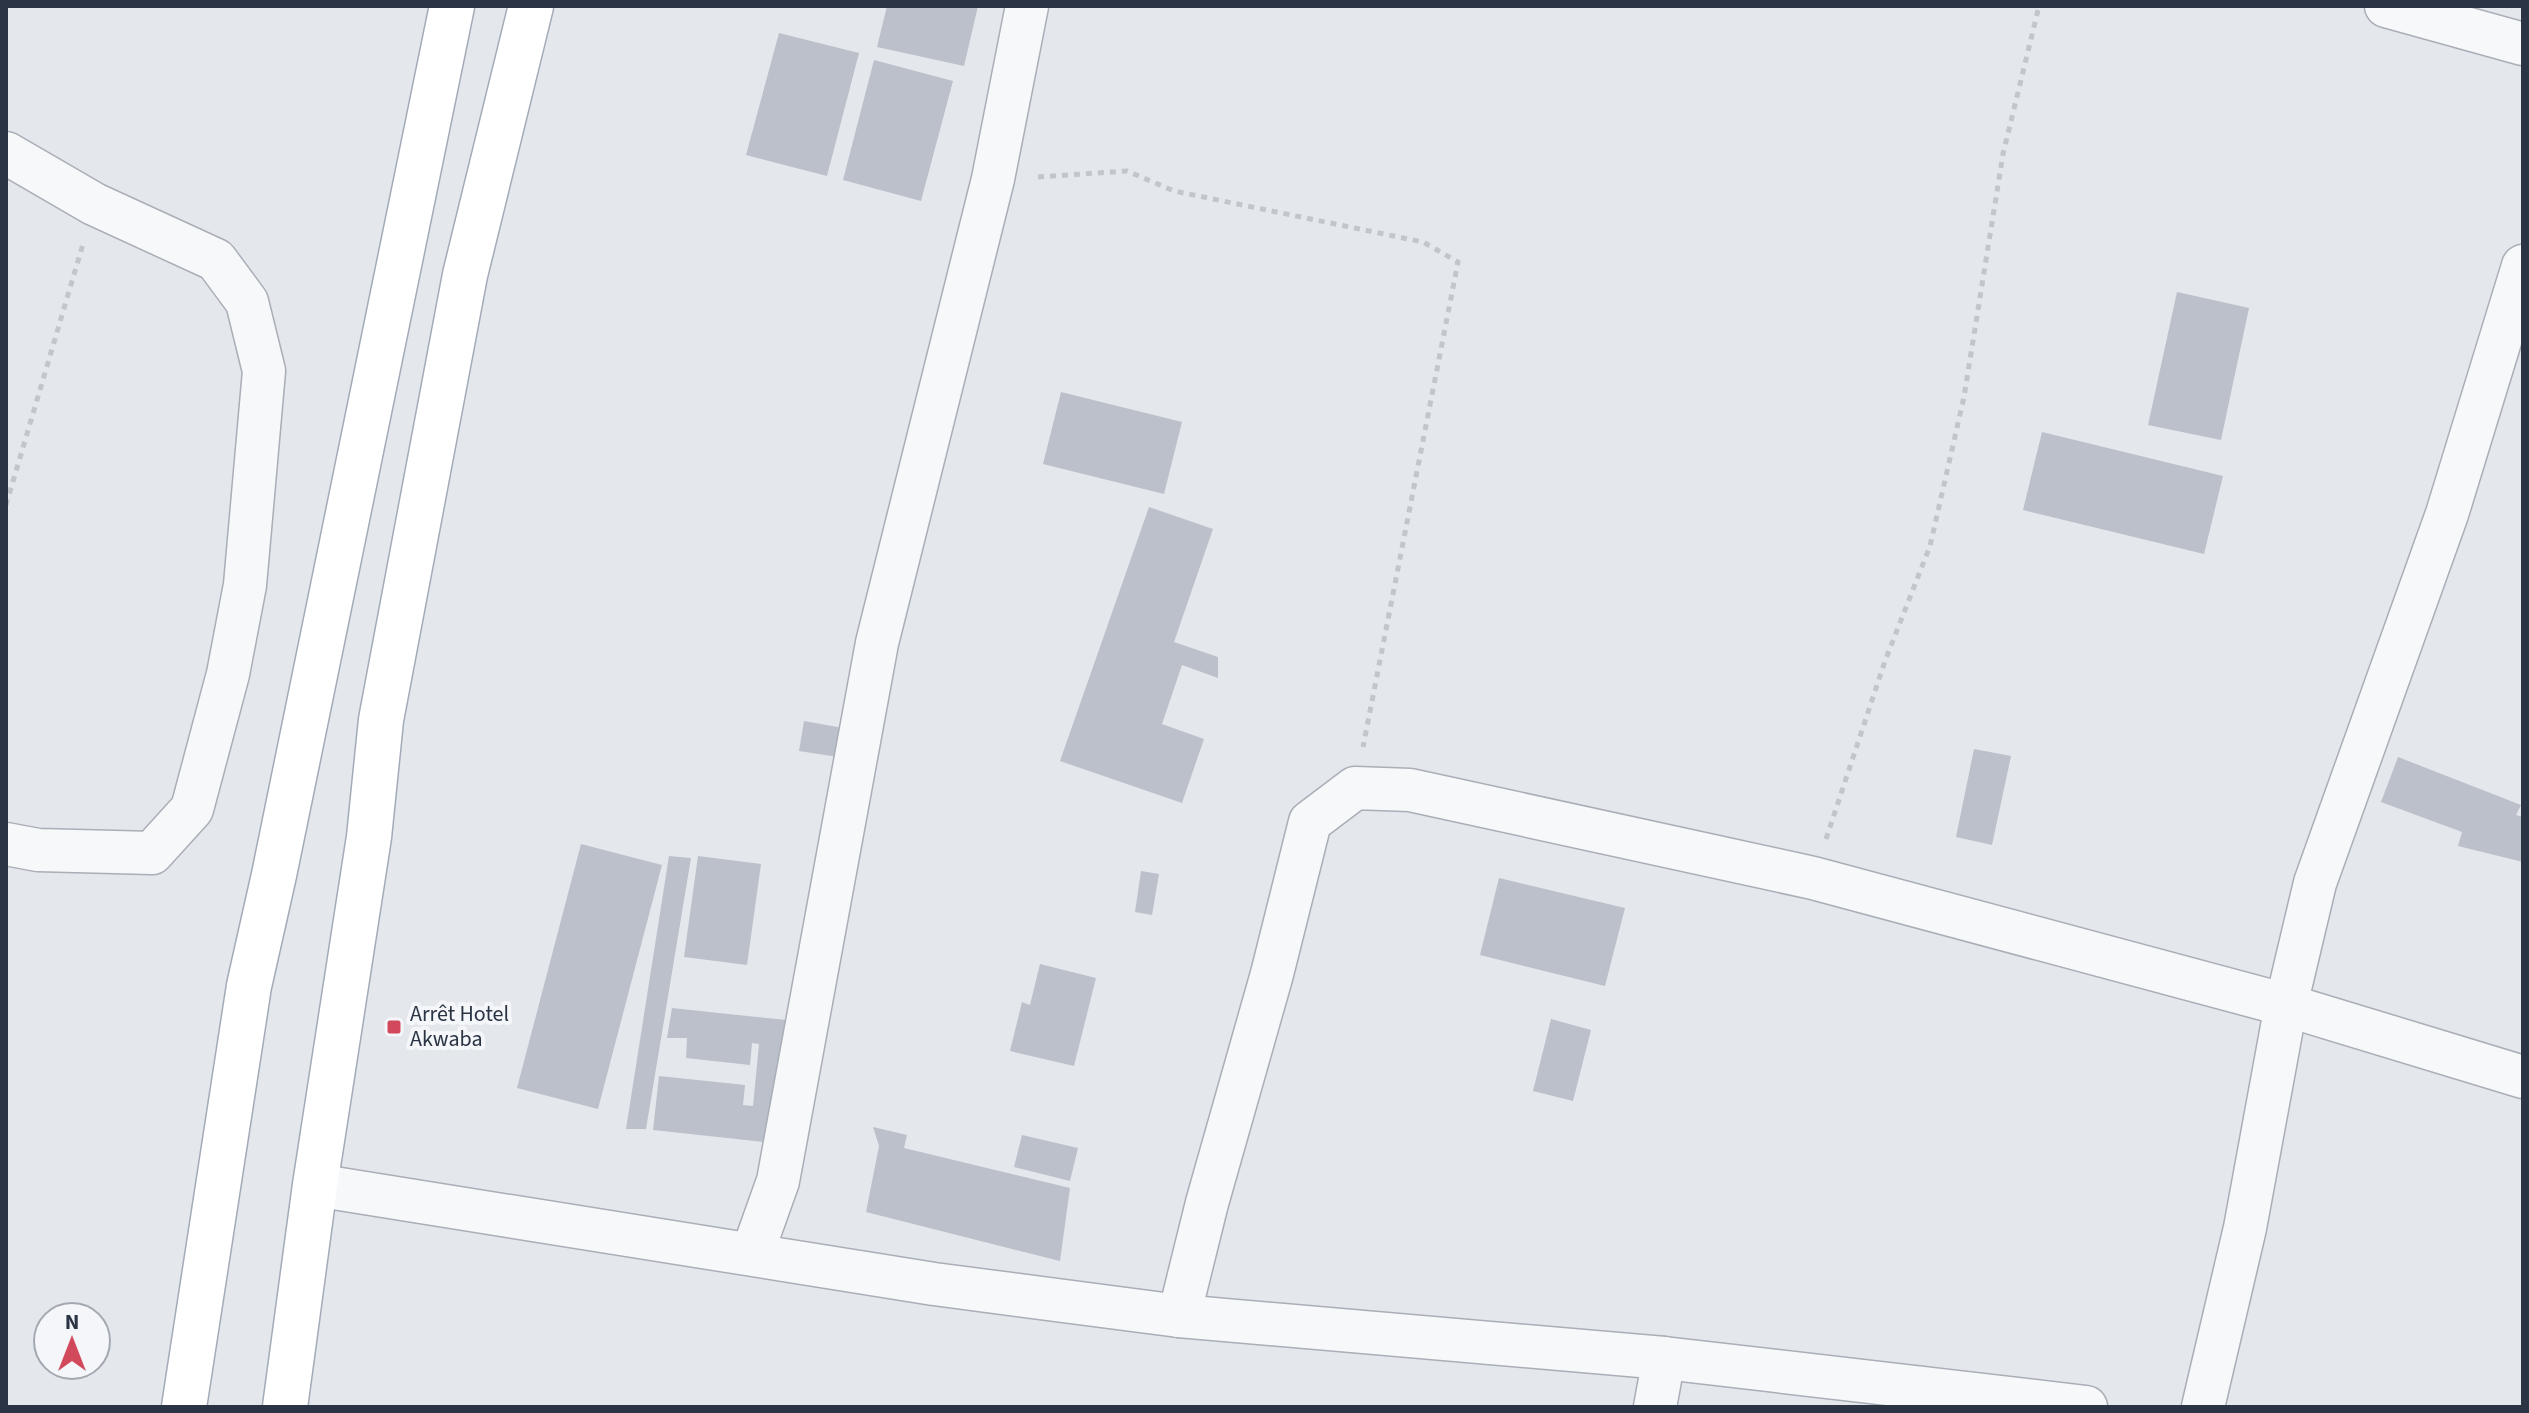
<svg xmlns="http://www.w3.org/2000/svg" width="2529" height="1413" viewBox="0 0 2529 1413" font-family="'Source Sans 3',sans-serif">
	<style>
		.building { fill: #bbc0ca }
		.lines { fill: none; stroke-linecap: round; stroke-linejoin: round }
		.minor-casing { stroke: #a9aeb7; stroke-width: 45 }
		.primary-casing { stroke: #a3abb8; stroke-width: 47 }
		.path { stroke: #c2c5cb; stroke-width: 5; stroke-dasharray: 6 6; stroke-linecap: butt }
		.minor { stroke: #f7f8fa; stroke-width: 42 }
		.primary { stroke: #fff; stroke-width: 44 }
		.poi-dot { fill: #d1495b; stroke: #f4f6f9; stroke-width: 3 }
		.labels { text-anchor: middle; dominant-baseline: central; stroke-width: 8; stroke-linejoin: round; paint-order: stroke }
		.poi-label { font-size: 22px; fill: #2b3445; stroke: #f4f6f9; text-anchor: start }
	</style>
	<rect width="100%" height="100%" fill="#e4e7ec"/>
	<!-- building -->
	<g class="building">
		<path d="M887 6H978L964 66 877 47Z"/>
		<path d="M779 33 859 53 827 176 746 155Z"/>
		<path d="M874 60 953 81 921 201 843 180Z"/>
		<path d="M2177 292 2249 308 2221 440 2148 425Z"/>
		<path d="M1061 392 1182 422 1164 494 1043 464Z"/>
		<path d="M2042 432 2223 476 2204 554 2023 510Z"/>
		<path d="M1149 507 1213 529 1174 642 1218 657V678L1182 665 1162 724 1204 739 1182 803 1060 761Z"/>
		<path d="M804 721 849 729 845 758 799 751Z"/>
		<path d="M1974 749 2011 756 1992 845 1956 837Z"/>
		<path d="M2398 757 2521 805 2516 815 2523 817V862L2458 846 2462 832 2381 802Z"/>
		<path d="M581 844 662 865 598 1109 517 1088Z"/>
		<path d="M669 856 691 858 646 1129H626Z"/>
		<path d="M698 856 761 864 747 965 684 957Z"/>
		<path d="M1141 871 1159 874 1152 915 1135 912Z"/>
		<path d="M1499 878 1625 908 1605 986 1480 955Z"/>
		<path d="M1040 964 1096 978 1074 1066 1010 1051 1022 1002 1030 1005Z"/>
		<path d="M672 1008 796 1021 783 1144 653 1130 659 1076 745 1085 743 1105 753 1106 759 1044 752 1043 750 1065 686 1058 687 1038H667Z"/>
		<path d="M1551 1019 1591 1030 1573 1101 1533 1091Z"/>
		<path d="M873 1127 907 1135 904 1148 1070 1188 1060 1261 866 1212 879 1146Z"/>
		<path d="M1022 1135 1078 1148 1070 1181 1014 1167Z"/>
	</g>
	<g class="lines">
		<defs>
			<g id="minor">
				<path d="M2386 6 2523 44"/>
				<path d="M6 153 94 204 216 260 247 302 264 371 245 585 228 674 192 809 152 853 38 850 6 844"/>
				<path d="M315 1185 934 1284 1179 1316 1664 1358 2086 1407"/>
				<path d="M752 1254 778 1181 877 643 993 179 1027 6"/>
				<path d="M1179 1316 1207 1203 1272 974 1310 822 1355 788 1410 790 1813 878 2286 1005 2523 1077"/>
				<path d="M1655 1407 1664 1358"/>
				<path d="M2203 1407 2245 1228 2286 1005 2315 883 2447 514 2523 266"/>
			</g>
			<g id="primary">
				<path d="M184 1407 249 986 274 875 452 6"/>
				<path d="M285 1407 315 1185 369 837 381 720 465 275 531 6"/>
			</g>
		</defs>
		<!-- minor casing -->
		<use href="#minor" class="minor-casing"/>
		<!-- primary casing -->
		<use href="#primary" class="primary-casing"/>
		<!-- path -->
		<g class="path">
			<path d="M1038 177 1127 171 1174 191 1423 242 1458 262 1363 747"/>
			<path d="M6 505 83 244"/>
			<path d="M1826 839 1885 661 1930 546 1964 397 2003 154 2039 6"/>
		</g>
		<!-- minor -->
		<use href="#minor" class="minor"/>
		<!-- primary -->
		<use href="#primary" class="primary"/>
	</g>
	<!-- markers -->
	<rect class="poi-dot" x="386" y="1019" width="16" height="16" rx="4"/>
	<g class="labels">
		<!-- poi labels -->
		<g class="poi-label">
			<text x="410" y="1014">Arrêt Hotel<tspan x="410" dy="25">Akwaba</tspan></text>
		</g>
	</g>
	<!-- border -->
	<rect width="2529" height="1413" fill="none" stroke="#2b3445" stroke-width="16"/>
	<!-- north arrow -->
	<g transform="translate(72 1341)"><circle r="38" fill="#f4f6f9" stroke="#a4a8b1" stroke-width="2"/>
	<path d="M0-6L14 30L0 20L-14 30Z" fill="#d1495b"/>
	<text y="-12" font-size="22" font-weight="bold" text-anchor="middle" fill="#2b3445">N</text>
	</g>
</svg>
